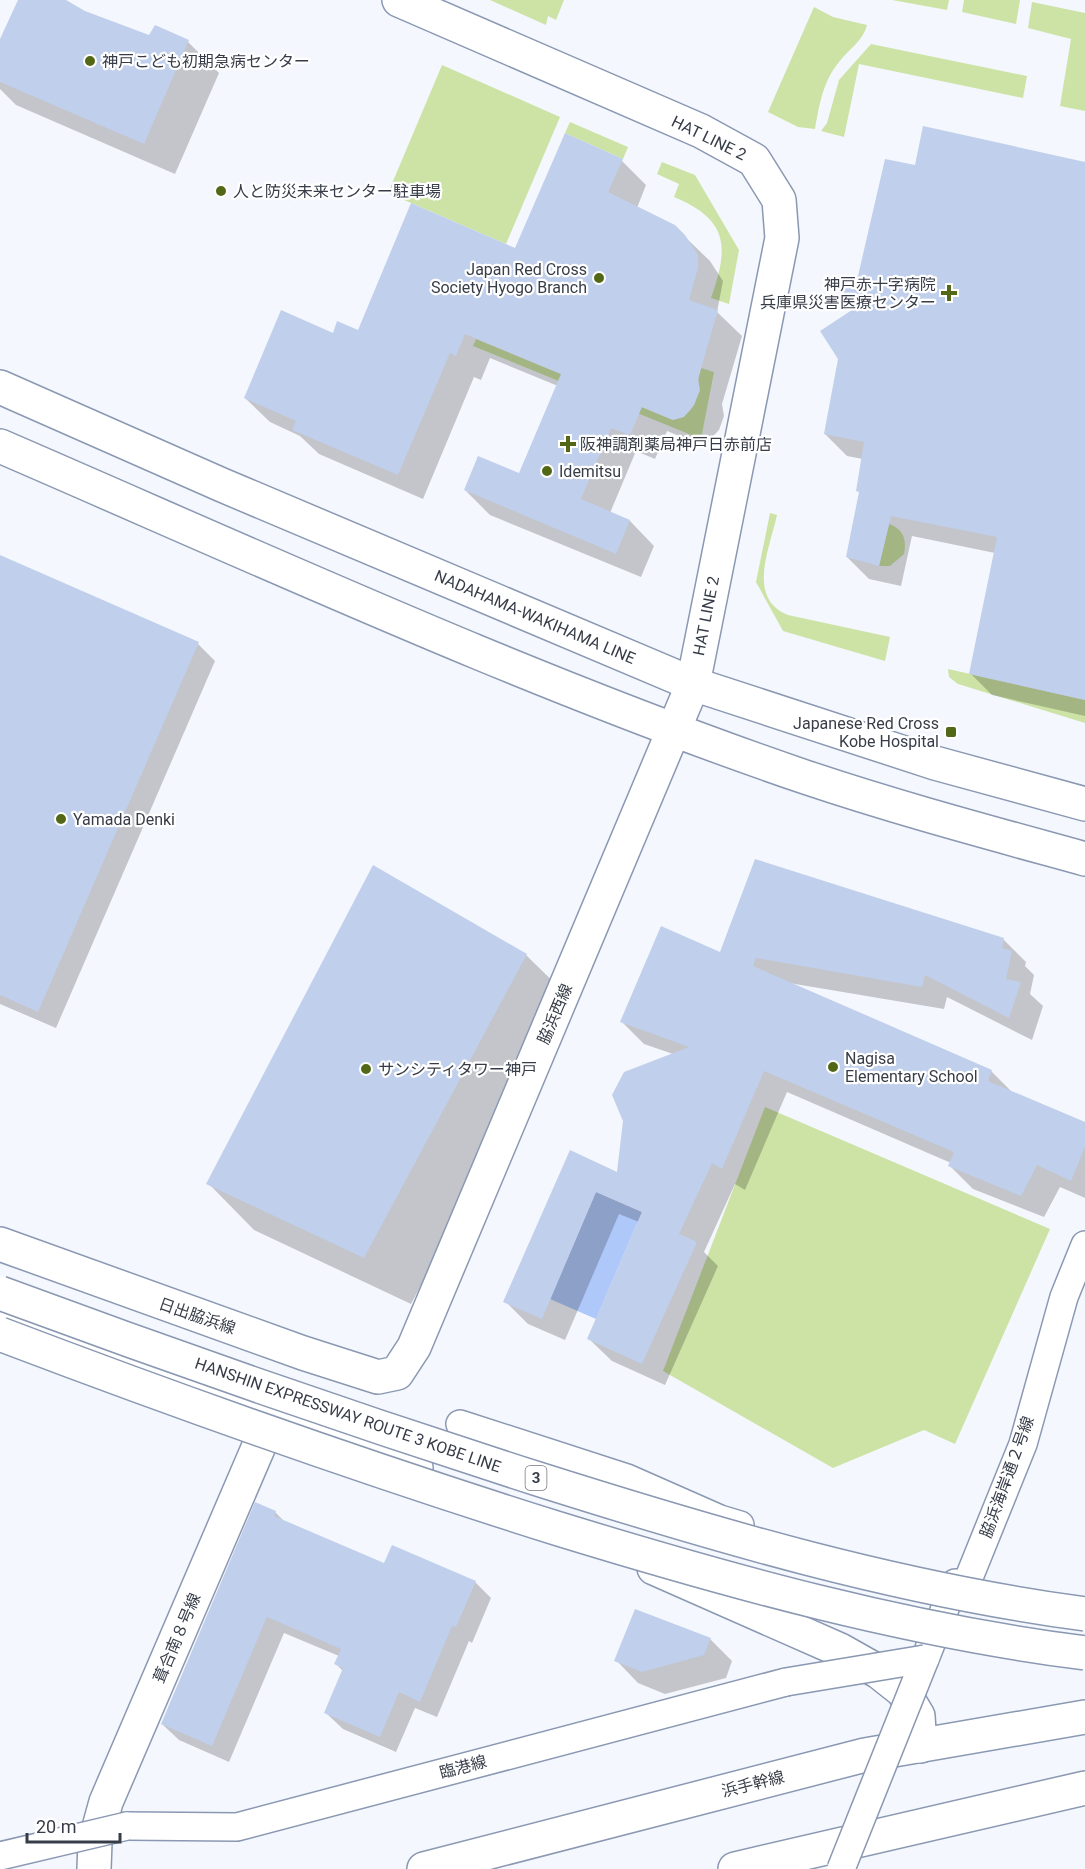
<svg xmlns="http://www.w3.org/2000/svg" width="1085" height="1869" viewBox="0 0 1085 1869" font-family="Roboto,'Noto Sans JP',sans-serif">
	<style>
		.green { fill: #cde3a6 }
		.water { fill: #afc8fa }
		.shadow { fill: #0003 }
		.building { fill: #c0cfeb }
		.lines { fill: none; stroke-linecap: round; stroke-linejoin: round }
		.pedestrian-casing { stroke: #8a98b2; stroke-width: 30 }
		.minor-casing { stroke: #8a98b2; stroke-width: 36 }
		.tertiary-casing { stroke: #8a98b2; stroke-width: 36 }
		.primary-casing { stroke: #8a98b2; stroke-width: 36 }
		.pedestrian { stroke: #fff; stroke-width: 27 }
		.minor { stroke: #fff; stroke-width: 33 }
		.tertiary { stroke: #fff; stroke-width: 33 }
		.primary { stroke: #fff; stroke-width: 33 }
		.pedestrian-bridge-casing { stroke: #8a98b2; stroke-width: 30; stroke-linecap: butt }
		.motorway-bridge-casing { stroke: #8a98b2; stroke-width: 36; stroke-linecap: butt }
		.pedestrian-bridge { stroke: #fff; stroke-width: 27 }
		.motorway-bridge { stroke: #fff; stroke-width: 33 }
		.poi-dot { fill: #526817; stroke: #fff; stroke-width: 2 }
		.labels { text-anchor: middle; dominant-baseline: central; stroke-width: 4.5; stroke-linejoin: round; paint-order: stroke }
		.shield { fill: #fff; stroke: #73777f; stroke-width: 1.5 }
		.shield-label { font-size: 15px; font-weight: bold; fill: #373d48 }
		.poi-label { font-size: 16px; fill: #373d48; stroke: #fff; text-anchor: start }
		.street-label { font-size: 16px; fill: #373d48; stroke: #fff }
	</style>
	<rect width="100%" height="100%" fill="#f4f7fd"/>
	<!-- green -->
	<g class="green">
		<path d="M490 0H564L556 20 548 16 546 25Z"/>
		<path d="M892 0H949L947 10Z"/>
		<path d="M964 0H1020L1016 24 962 12Z"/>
		<path d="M1032 2 1085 13V111L1060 106 1071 39 1028 28Z"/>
		<path d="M814 7 833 17 867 25C863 41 849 49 839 62 823 81 819 106 815 129L798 127 768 112Z"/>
		<path d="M871 44 1027 76 1023 98 859 64 844 137 821 131 827 123 839 80Z"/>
		<path d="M442 65 560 117 506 244 388 193Z"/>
		<path d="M570 122 628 147 623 159 565 133Z"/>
		<path d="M662 162 695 175 739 250 729 304 711 298C729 247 729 220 674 197L679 184 657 174Z"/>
		<path d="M476 339 673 420C704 410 694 391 701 368L714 372 701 439 473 346Z"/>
		<path d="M770 513 777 515C770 548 746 598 788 615L890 637 885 661 783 631 756 582Z"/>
		<path d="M889 524C903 529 907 539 904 554L890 566H879Z"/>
		<path d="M948 669 1085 700V723L958 684 949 677Z"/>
		<path d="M765 1107 1050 1229 955 1444 924 1430 833 1468 663 1371Z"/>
	</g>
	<!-- water -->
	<path class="water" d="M596 1192 642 1212 596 1319 550 1299Z"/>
	<!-- shadow -->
	<g class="shadow">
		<path d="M20 0H60L84 13 150 37 188 42 219 73 175 174 16 105 0 89V43Z"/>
		<path d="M622 161 646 185 637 208 684 236 710 261 723 281 717 312 742 336 722 404 724 416 719 430 708 441 699 444 667 431 655 459 636 451 610 513 630 521 654 546 641 577 490 515 465 490 520 475 558 386 490 358 481 380 474 377 423 499 319 454 300 436 270 422 245 398 333 335 358 332 516 250Z"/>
		<path d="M1085 164V716L992 695 971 674 995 553 912 536 901 586 869 579 847 557 860 493 863 459 847 456 825 434 860 277 916 167Z"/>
		<path d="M0 557 198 644 215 661 56 1028 0 1004Z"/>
		<path d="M374 868 526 955 573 1001 411 1304 254 1230 208 1183Z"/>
		<path d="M1004 940 1026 962 1025 966 1034 975 1030 994 1043 1006 1032 1040 947 997 944 1009 789 983 991 1071 1014 1094 1085 1123V1198L1060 1187 1044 1217 973 1189 950 1166 951 1163 787 1092 745 1190 735 1184 704 1252 718 1266 665 1385 612 1361 589 1339 639 1222 619 1214 565 1340 528 1324 505 1301 571 1152 618 1174 673 1054 644 1044 622 1022 721 954Z"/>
		<path d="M275 1512 286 1523 385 1565 475 1582 491 1598 472 1643 469 1641 437 1717 415 1708 396 1752 343 1729 326 1713 344 1672 336 1664 339 1656 284 1633 229 1762 179 1740 162 1724Z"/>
		<path d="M710 1639 732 1661 726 1678 665 1694 638 1683 616 1660Z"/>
	</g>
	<!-- building -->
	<g class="building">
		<path d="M18 0H66L85 11 149 35 155 25 189 40 144 144 0 82V39Z"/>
		<path d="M923 126 1085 162V700L969 674 997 537 891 516 879 566 846 557 859 492 856 491 864 442 824 434 838 359 820 331 852 310 839 289 858 276 885 159 915 165Z"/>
		<path d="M565 133 623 159 608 192 675 225 685 235 698 255V268L689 300 718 310 698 379 700 390 694 405 684 417 673 420 642 407 630 435 611 428 581 499 630 520 616 554 464 490 478 456 519 473 561 374 465 334 456 356 450 353 398 475 292 430 296 421 244 398 281 310 333 333 337 321 358 330 411 203 515 248Z"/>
		<path d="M0 555 199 642 38 1012 0 995Z"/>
		<path d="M755 859 1004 938 1002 948 1012 951 1006 979 1021 982 1009 1018 925 975 922 987 756 958 753 966 992 1070 988 1081 1085 1122V1147L1071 1181 1037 1165 1021 1196 948 1166 954 1152 764 1071 722 1169 712 1163 679 1234 697 1242 642 1364 587 1339 642 1212 596 1192 542 1319 503 1302 570 1150 617 1172 623 1121 612 1095 624 1072 689 1047 620 1022 661 926 720 952Z"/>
		<path d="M373 865 527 954 364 1258 206 1184Z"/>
		<path d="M255 1502 276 1511 274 1516 384 1563 392 1545 476 1581 456 1627 452 1626 420 1702 399 1692 380 1737 324 1713 343 1668 334 1664 341 1649 267 1617 212 1746 161 1724Z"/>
		<path d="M635 1609 711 1638 704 1655 642 1672 614 1661Z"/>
	</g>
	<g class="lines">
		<defs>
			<g id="pedestrian">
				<path d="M460 1424 627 1478 720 1519 740 1525"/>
				<path d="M925 1659 955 1583 966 1585 1023 1444 1064 1297 1085 1245"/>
				<path d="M127 1826 237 1827 786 1682"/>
			</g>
			<g id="minor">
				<path d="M0 1313 274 1411"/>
				<path d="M94 1869 95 1842 106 1802 274 1411"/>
			</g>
			<g id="tertiary">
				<path d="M0 387 222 485 693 684 935 763 1085 804"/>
				<path d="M0 446C266 561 530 683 805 777 897 808 991 833 1085 859"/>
				<path d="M0 1244 303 1353 378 1377 397 1373 414 1347 693 684 782 238 779 200 754 160 701 131 399 0"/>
				<path d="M274 1411 416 1468"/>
				<path d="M654 1568 840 1650 879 1672 903 1691 918 1716 920 1746"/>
			</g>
			<g id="primary">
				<path d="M424 1869 865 1755 1085 1717"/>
				<path d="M735 1869 1085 1788"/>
			</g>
		</defs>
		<!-- pedestrian casing -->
		<use href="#pedestrian" class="pedestrian-casing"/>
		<!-- minor casing -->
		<use href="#minor" class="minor-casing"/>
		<!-- tertiary casing -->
		<use href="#tertiary" class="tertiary-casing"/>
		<!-- primary casing -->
		<use href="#primary" class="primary-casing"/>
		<!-- pedestrian -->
		<use href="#pedestrian" class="pedestrian"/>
		<!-- minor -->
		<use href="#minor" class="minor"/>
		<!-- tertiary -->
		<use href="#tertiary" class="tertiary"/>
		<!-- primary -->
		<use href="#primary" class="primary"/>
		<defs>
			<g id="pedestrian-bridge">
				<path d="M786 1682 925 1659"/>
				<path d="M0 1856 127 1826"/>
				<path d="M841 1869 925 1659"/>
			</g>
			<g id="motorway-bridge">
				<path d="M0 1293C178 1359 357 1421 538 1479 718 1536 898 1589 1085 1614"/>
				<path d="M0 1334C184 1404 371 1470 559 1529 732 1582 905 1630 1085 1653"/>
			</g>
		</defs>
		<!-- pedestrian-bridge casing -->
		<use href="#pedestrian-bridge" class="pedestrian-bridge-casing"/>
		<!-- motorway-bridge casing -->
		<use href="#motorway-bridge" class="motorway-bridge-casing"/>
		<!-- pedestrian-bridge -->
		<use href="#pedestrian-bridge" class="pedestrian-bridge"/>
		<!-- motorway-bridge -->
		<use href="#motorway-bridge" class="motorway-bridge"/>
	</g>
	<!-- markers -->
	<g class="poi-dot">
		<circle cx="90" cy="61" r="6"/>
		<circle cx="221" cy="191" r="6"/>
		<circle cx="599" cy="278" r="6"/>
		<path d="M946 284h6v6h6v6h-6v6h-6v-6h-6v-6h6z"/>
		<path d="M565 435h6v6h6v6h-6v6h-6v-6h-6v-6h6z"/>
		<circle cx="547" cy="471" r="6"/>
		<rect x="945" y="726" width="12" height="12" rx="3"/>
		<circle cx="61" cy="819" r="6"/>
		<circle cx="833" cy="1067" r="6"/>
		<circle cx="366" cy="1069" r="6"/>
	</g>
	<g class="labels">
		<!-- shield labels -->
		<rect class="shield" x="525.5" y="1466" width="21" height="24" rx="4.5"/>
		<g class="shield-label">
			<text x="536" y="1478">3</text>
		</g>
		<!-- poi labels -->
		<g class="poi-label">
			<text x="102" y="61">神戸こども初期急病センター</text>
			<text x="233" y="191">人と防災未来センター駐車場</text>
			<text x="587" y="269" text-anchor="end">Japan Red Cross<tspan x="587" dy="18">Society Hyogo Branch</tspan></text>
			<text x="936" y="284" text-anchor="end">神戸赤十字病院<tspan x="936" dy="18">兵庫県災害医療センター</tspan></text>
			<text x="580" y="444">阪神調剤薬局神戸日赤前店</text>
			<text x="559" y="471">Idemitsu</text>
			<text x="939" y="723" text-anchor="end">Japanese Red Cross<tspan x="939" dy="18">Kobe Hospital</tspan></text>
			<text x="73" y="819">Yamada Denki</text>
			<text x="845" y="1058">Nagisa<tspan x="845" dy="18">Elementary School</tspan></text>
			<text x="378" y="1069">サンシティタワー神戸</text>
		</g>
		<!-- street labels -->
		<g class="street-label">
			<text transform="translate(709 138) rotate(26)">HAT LINE 2</text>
			<text transform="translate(706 616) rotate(-79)">HAT LINE 2</text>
			<text transform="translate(535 617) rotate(23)">NADAHAMA-WAKIHAMA LINE</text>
			<text transform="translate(555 1014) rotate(-67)">脇浜西線</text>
			<text transform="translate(197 1316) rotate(19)">日出脇浜線</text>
			<text transform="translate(348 1415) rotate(19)">HANSHIN EXPRESSWAY ROUTE 3 KOBE LINE</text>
			<text transform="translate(1007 1477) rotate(-70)">脇浜海岸通２号線</text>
			<text transform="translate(177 1638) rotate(-67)">葺合南８号線</text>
			<text transform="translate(463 1767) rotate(-15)">臨港線</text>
			<text transform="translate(753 1784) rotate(-14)">浜手幹線</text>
		</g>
	</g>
	<!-- scale -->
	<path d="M27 1833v9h93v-9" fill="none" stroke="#373d48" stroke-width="3"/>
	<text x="36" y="1833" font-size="18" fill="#373d48" stroke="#ffffff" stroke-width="4.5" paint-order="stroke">20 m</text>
</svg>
